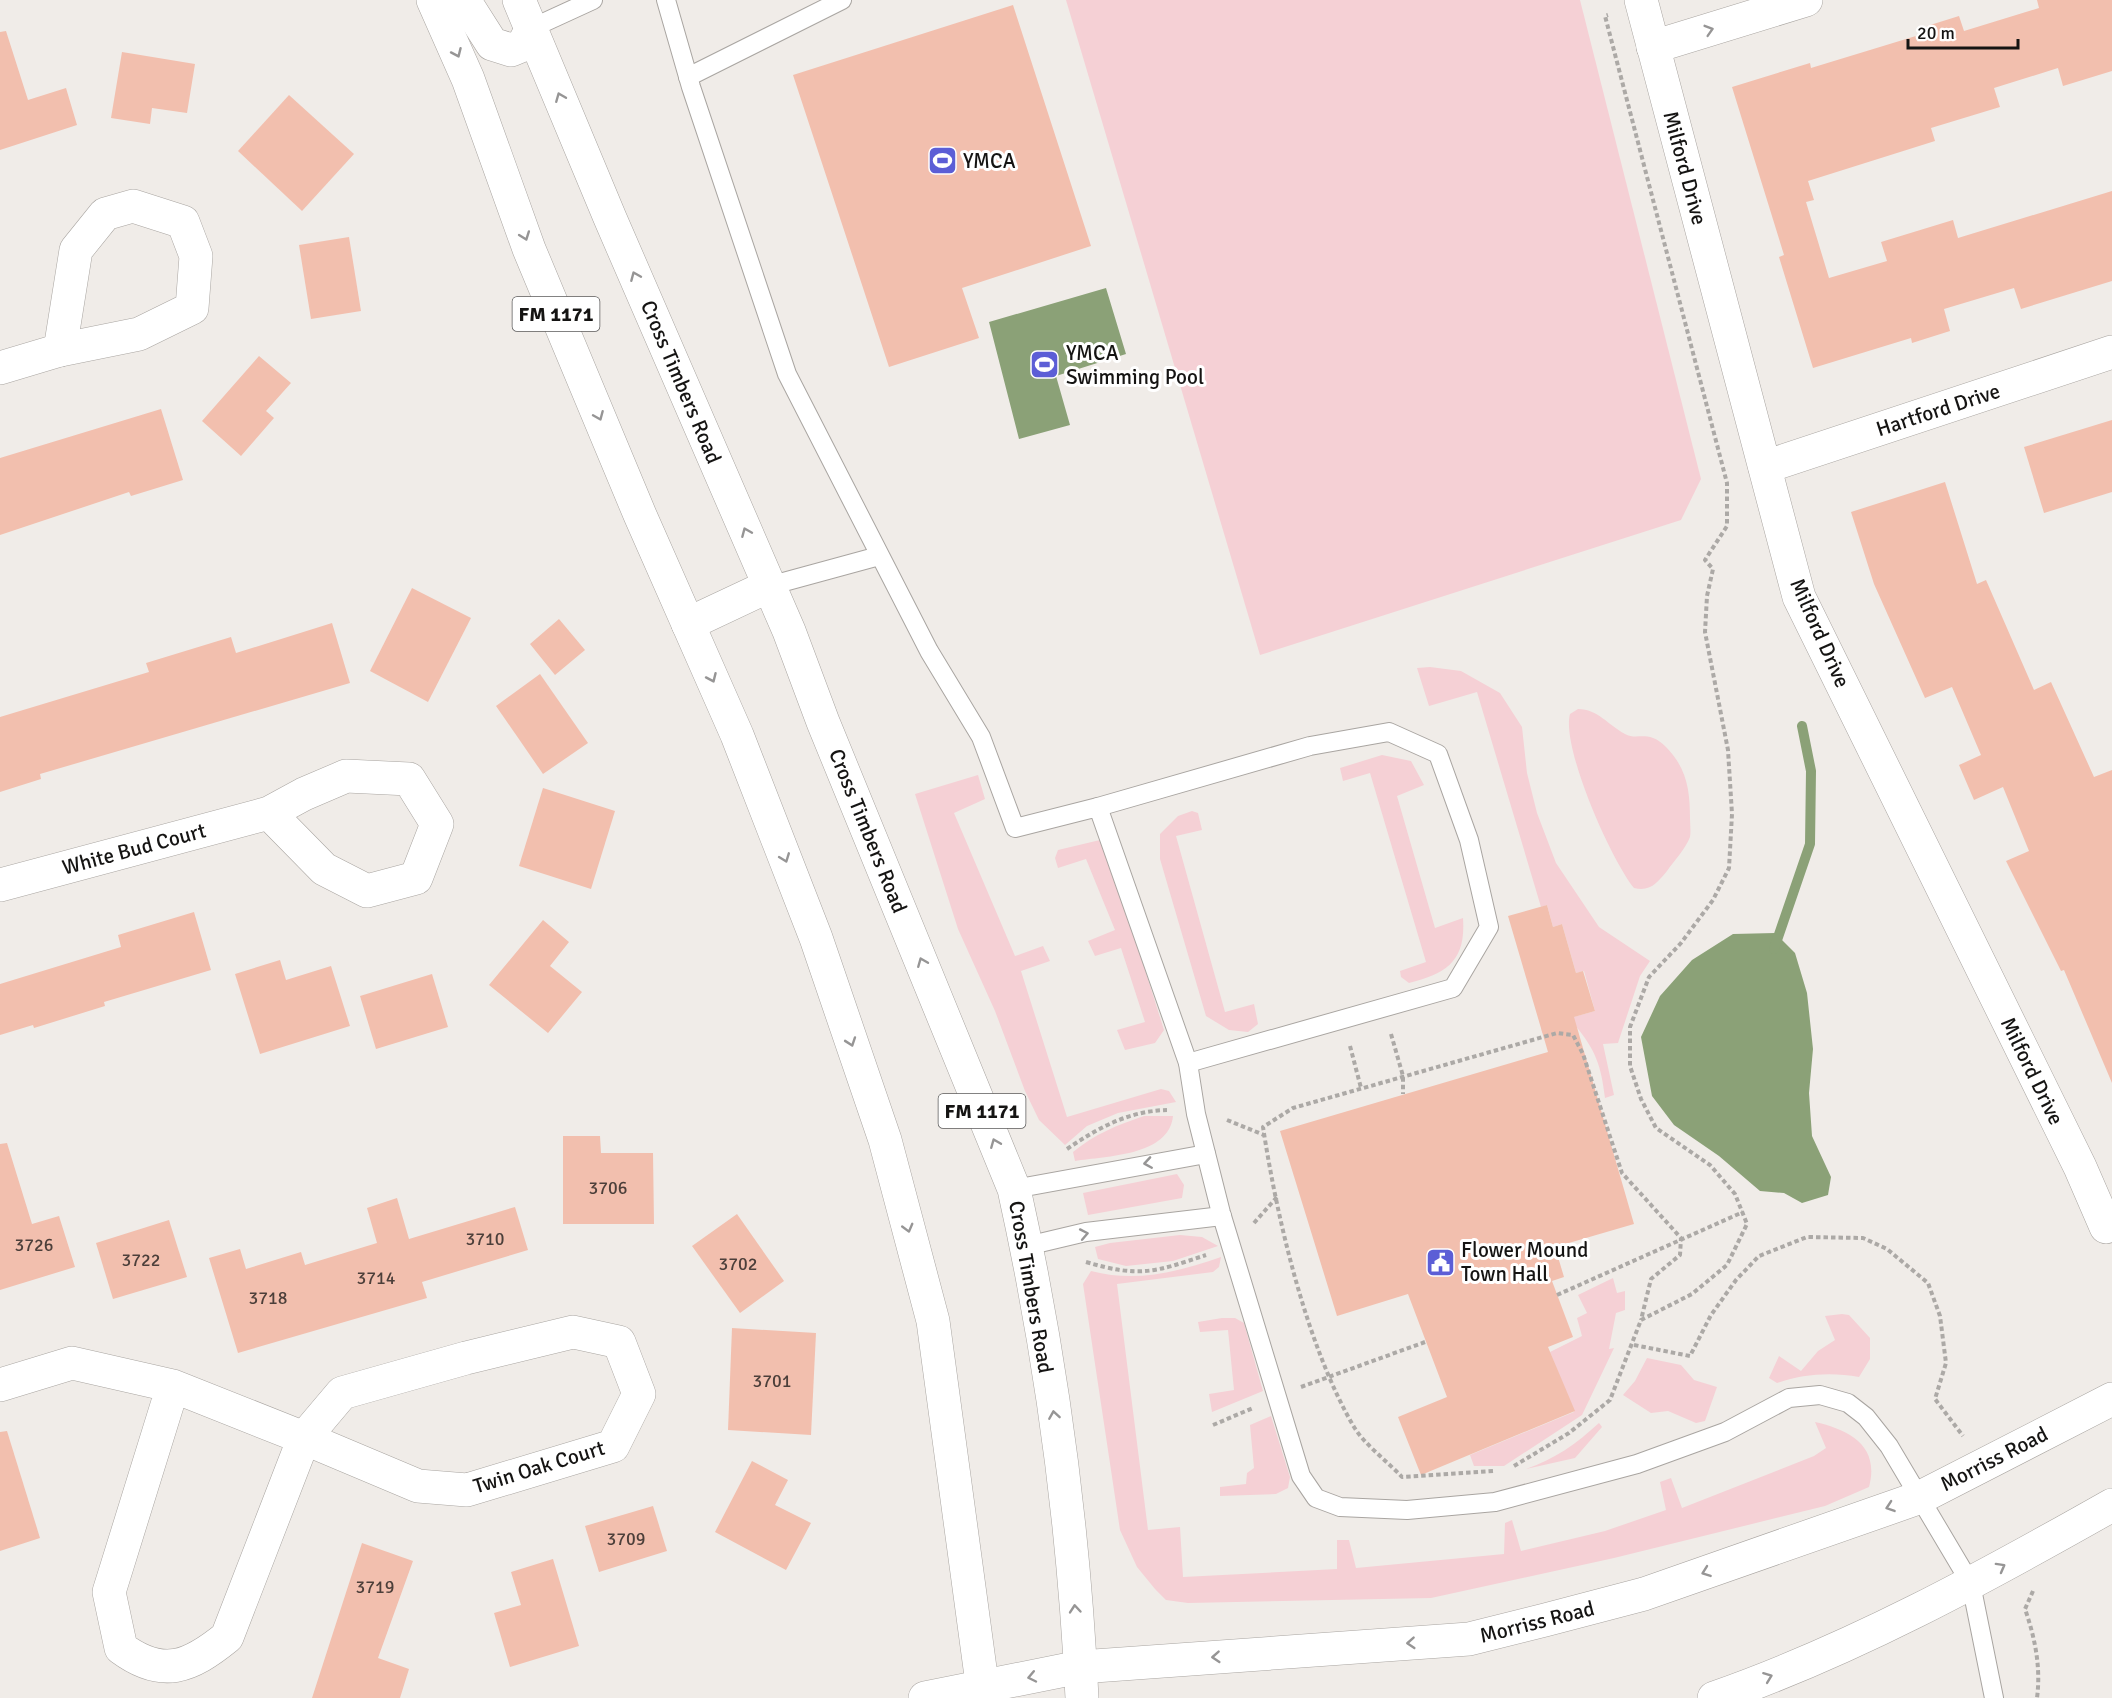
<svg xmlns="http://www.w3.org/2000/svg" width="2112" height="1698" viewBox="0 0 2112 1698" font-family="Signika,sans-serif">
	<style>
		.green { fill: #f5d0d5 }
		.water { fill: #8ba177 }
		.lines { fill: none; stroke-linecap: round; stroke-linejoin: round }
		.stream { stroke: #8ba177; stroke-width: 10 }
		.building { fill: #f2bfae }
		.lane-casing { stroke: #a9a5a1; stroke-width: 20 }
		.street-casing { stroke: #a9a5a1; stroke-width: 34 }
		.secondary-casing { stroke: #a9a5a1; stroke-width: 34 }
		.primary-casing { stroke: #a9a5a1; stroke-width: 34 }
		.path { stroke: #aca9a6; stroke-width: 4; stroke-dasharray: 4.5 3; stroke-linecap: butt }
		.lane { stroke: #fff; stroke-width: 18 }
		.street { stroke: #fff; stroke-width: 33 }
		.secondary { stroke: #fff; stroke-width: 33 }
		.primary { stroke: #fff; stroke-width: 33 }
		.oneway { stroke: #969595 }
		.labels { text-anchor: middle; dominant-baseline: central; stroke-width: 6; stroke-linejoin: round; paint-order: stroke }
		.number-label { font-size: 18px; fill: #4c3f3a }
		.shield { fill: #fff; stroke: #5b5a5a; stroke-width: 1.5 }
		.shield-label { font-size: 20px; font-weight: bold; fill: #151413 }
		.poi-label { font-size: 21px; fill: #151413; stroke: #fff; text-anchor: start }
		.street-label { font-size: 21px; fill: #151413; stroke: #fff }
	</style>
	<rect width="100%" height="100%" fill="#f0ece8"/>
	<!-- green -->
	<g class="green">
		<path d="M1066 0H1580L1701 479 1681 520 1260 655Z"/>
		<path d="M1430 667 1461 671 1500 693 1522 727 1527 773 1537 813 1556 863 1599 927 1650 961 1640 976 1618 1043 1603 1044 1614 1095 1605 1098C1601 1065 1596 1051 1575 1025L1542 1033 1541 1026 1595 1011 1584 971 1576 973 1562 924 1553 927 1547 905 1541 907 1477 692 1429 706 1417 668Z"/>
		<path d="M1578 709C1598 709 1608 725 1625 734 1637 741 1648 729 1666 747 1687 768 1690 791 1690 818 1690 824 1691 831 1690 837 1686 848 1674 861 1667 871 1657 883 1650 892 1634 888 1611 860 1561 747 1570 714Z"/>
		<path d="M1382 755 1411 761 1424 785 1397 796 1435 928 1463 918C1466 961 1447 973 1409 983L1401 977 1400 971 1426 962 1370 773 1343 781 1340 768Z"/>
		<path d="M978 775 985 799 954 813 1015 956 1043 946 1050 961 1021 971 1067 1117 1161 1089 1169 1091 1176 1102 1118 1113 1087 1126 1065 1145 1039 1120 1025 1091 995 1011 958 929 915 794Z"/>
		<path d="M1192 811 1198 813 1202 830 1176 836 1225 1012 1254 1004 1258 1024 1248 1032 1229 1030 1206 1016 1160 859V834L1178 816Z"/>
		<path d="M1100 840 1106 846 1164 1030 1155 1043 1125 1050 1117 1030 1145 1022 1121 948 1095 956 1088 941 1115 930 1086 859 1058 868 1055 858 1058 850Z"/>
		<path d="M1144 1116H1173C1169 1156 1106 1156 1075 1161L1073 1152C1095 1134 1117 1125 1144 1116Z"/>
		<path d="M1177 1174 1184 1185 1182 1198 1088 1215 1083 1193Z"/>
		<path d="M1180 1235 1202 1237 1218 1246 1173 1261 1126 1266 1098 1259 1095 1247 1110 1243Z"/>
		<path d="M1221 1257 1219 1267 1213 1272 1117 1284 1148 1530 1180 1527 1183 1577 1337 1569V1540H1349L1356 1568 1504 1554 1505 1523 1512 1520 1521 1551 1605 1531 1666 1510 1660 1482 1671 1478 1682 1508 1814 1456 1826 1448 1815 1422C1850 1430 1880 1446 1869 1487L1825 1506 1614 1558 1431 1598 1188 1603 1166 1600 1155 1589 1137 1567 1120 1530 1083 1284 1091 1271C1137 1283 1177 1272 1221 1257Z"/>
		<path d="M1613 1278 1617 1293 1625 1291V1310L1616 1313 1609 1349 1614 1348 1582 1415 1504 1466H1474L1470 1455 1574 1412 1550 1352 1582 1336 1577 1318 1587 1313 1578 1295Z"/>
		<path d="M1842 1314 1849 1315 1870 1338V1359L1859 1377C1831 1372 1803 1374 1777 1383L1769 1378 1779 1356 1801 1371 1818 1351 1835 1340 1825 1316Z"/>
		<path d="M1222 1318H1235L1244 1323 1263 1391 1212 1412 1209 1394 1234 1390 1228 1330 1200 1332 1198 1322Z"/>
		<path d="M1647 1358 1681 1365 1694 1380 1717 1387 1705 1421 1696 1423 1668 1411 1651 1413 1623 1395 1635 1381Z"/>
		<path d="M1271 1416 1290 1477 1288 1488 1276 1494 1220 1496V1487L1246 1484 1247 1473 1254 1468 1250 1425Z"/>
		<path d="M1599 1423 1602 1427 1575 1458 1526 1469C1555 1459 1576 1444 1599 1423Z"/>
	</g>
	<!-- water -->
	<g class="water">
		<path d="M1106 288 1126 354 1056 376 1070 425 1019 439 989 322Z"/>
		<path d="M1775 933 1795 953 1807 993 1813 1049 1809 1093 1812 1136 1831 1177 1828 1195 1802 1203 1784 1193 1760 1191 1719 1156 1674 1125 1652 1096 1641 1037 1660 996 1692 960 1733 934Z"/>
	</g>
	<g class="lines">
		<!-- stream -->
		<path class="stream" d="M1774 949 1810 844 1811 771 1802 726"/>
	</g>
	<!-- building -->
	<g class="building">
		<path d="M2037 0H2112V71L2063 86 2058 68 1994 88 2000 107 1931 128 1935 141 1808 181 1814 200 1806 202 1829 278 1887 261 1881 242 1953 220 1958 238 2112 191V281L2021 309 2014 288 1944 309 1950 331 1912 343 1911 338 1813 368 1779 257 1784 255 1732 87 1810 63 1811 68 1929 32 1927 26 1959 16 1964 31 2039 8Z"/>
		<path d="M1013 5 1091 246 962 288 979 338 889 367 793 75Z"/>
		<path d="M6 31 28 100 66 88 77 125 0 150V32Z"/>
		<path d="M122 52 195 64 187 113 152 108 150 124 111 118Z"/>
		<path d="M289 95 354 154 302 211 238 151Z"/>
		<path d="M349 237 361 311 311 319 299 245Z"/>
		<path d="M259 356 291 383 266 411 274 418 241 456 202 421Z"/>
		<path d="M161 409 183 480 131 496 129 492 0 535V458Z"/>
		<path d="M2112 420V492L2044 513 2024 447Z"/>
		<path d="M1945 482 1977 584 1986 580 2034 690 2051 682 2094 777 2112 770V1083L2064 970 2061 971 2006 861 2029 851 2003 787 1974 800 1959 765 1981 755 1952 687 1925 698 1874 584 1851 512Z"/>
		<path d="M412 588 471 618 428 702 370 671Z"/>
		<path d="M559 619 585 650 555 675 530 644Z"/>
		<path d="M332 623 350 683 40 774 41 779 0 792V717L149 672 146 663 231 637 236 653Z"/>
		<path d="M540 674 588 743 543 774 496 706Z"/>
		<path d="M543 788 615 811 591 889 519 866Z"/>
		<path d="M1547 905 1553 927 1562 924 1576 973 1583 971 1595 1011 1574 1017 1634 1224 1555 1247 1564 1277 1552 1281 1573 1337 1548 1347 1575 1411 1421 1475 1398 1417 1447 1397 1408 1294 1337 1316 1280 1131 1548 1052 1508 916Z"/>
		<path d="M194 912 211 970 104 1002 105 1006 34 1028 33 1025 0 1035V984L121 947 118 935Z"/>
		<path d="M543 920 569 942 550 966 582 992 548 1033 489 985Z"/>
		<path d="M280 960 286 980 331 966 350 1026 260 1054 235 974Z"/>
		<path d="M432 974 448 1027 376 1049 360 996Z"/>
		<path d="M563 1136H600L601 1153H653L654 1224H563Z"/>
		<path d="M7 1143 32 1224 59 1216 75 1267 0 1290V1144Z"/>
		<path d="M397 1198 409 1239 515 1207 528 1250 422 1282 427 1298 238 1353 209 1258 240 1249 246 1269 301 1252 305 1265 377 1243 367 1208Z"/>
		<path d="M737 1214 784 1281 740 1313 692 1246Z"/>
		<path d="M169 1220 187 1277 113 1299 96 1243Z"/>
		<path d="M732 1328 816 1333 811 1435 728 1430Z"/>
		<path d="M7 1431 40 1538 0 1551V1432Z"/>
		<path d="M752 1461 788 1480 775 1505 811 1523 786 1570 715 1532Z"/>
		<path d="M653 1506 667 1551 599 1572 585 1526Z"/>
		<path d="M362 1543 413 1561 378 1658 409 1669 400 1698H312Z"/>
		<path d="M553 1559 579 1646 510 1667 494 1613 521 1605 511 1572Z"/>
	</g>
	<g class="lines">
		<defs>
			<g id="lane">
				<path d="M666 0 691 87 787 374 929 651 981 737 1015 828 1098 807 1188 1063 1196 1114 1221 1213 1301 1476 1316 1498 1340 1507 1407 1510 1495 1502 1637 1464 1725 1432 1789 1398 1820 1395 1848 1403 1866 1417 1889 1446 1971 1584 1994 1698"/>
				<path d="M532 28 593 0"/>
				<path d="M688 77 842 0"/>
				<path d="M769 586 879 556"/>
				<path d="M1098 807 1310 746 1389 732 1438 754 1469 840 1489 927 1453 988 1188 1063"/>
				<path d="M1014 1189 1206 1154"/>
				<path d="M1027 1246 1086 1232 1222 1216"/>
			</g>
			<g id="street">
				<path d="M1641 0 1799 597 2080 1167 2106 1227"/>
				<path d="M1653 47 1806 0"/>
				<path d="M133 206 183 222 196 256 192 308 139 334 60 350 76 250 105 214Z"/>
				<path d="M0 368 60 350"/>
				<path d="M1765 467 2112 352"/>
				<path d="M0 885 269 813 304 794 346 776 409 779 437 824 416 878 367 891 324 869 269 813"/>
				<path d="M573 1332 619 1342 639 1394 613 1446 467 1490 418 1486 304 1438 342 1393 466 1358Z"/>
				<path d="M0 1385 72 1363 173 1386 304 1438 227 1637C190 1667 163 1679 121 1648L109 1592 173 1386"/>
			</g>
			<g id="secondary">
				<path d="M925 1698 1080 1667 1469 1639 1545 1620 1644 1594 1921 1497 2112 1399"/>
				<path d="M1714 1698C1854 1649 1983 1578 2112 1505"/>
			</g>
			<g id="primary">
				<path d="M433 0 468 79 529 249 640 515 737 735 816 938 885 1140 933 1321 984 1698"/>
				<path d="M464 0 492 44 511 50 523 45 532 28"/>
				<path d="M519 0 610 218 789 631 823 722 1014 1189C1051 1356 1074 1528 1082 1698"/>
				<path d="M688 624 769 586"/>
			</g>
		</defs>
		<!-- lane casing -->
		<use href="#lane" class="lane-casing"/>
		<!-- street casing -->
		<use href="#street" class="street-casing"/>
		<!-- secondary casing -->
		<use href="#secondary" class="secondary-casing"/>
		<!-- primary casing -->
		<use href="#primary" class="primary-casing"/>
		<!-- path -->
		<g class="path">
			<path d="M1391 1034 1403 1076V1094"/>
			<path d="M1350 1046 1361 1088"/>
			<path d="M1227 1120 1264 1135"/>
			<path d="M1067 1149C1098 1128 1128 1111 1167 1110"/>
			<path d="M1254 1223 1277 1197"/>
			<path d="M1086 1262C1140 1278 1155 1272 1206 1255"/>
			<path d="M1557 1295 1743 1212"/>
			<path d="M1634 1345 1690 1356 1711 1315 1736 1280 1759 1256 1807 1237 1863 1238 1887 1249 1928 1283 1940 1316 1946 1363 1935 1399 1963 1436"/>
			<path d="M1301 1387 1425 1342"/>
			<path d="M1213 1425 1253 1408"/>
			<path d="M1514 1466 1569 1433 1610 1400 1641 1320 1692 1294 1727 1265 1747 1224 1735 1194 1710 1165 1656 1128 1641 1099 1630 1066V1027L1649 977 1681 943 1713 900 1729 868 1732 814 1728 750 1705 632 1707 596 1713 569 1705 560 1727 526V483L1605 16 1608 15"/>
			<path d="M1493 1471 1402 1477C1387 1461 1365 1445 1354 1427 1307 1347 1277 1219 1263 1127L1293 1108 1557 1033 1573 1035 1583 1054 1622 1173 1681 1238 1680 1255 1651 1279 1641 1320"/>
			<path d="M2033 1591 2025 1609C2035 1638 2041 1667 2037 1698"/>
		</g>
		<!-- lane -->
		<use href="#lane" class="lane"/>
		<!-- street -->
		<use href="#street" class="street"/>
		<!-- secondary -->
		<use href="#secondary" class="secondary"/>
		<!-- primary -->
		<use href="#primary" class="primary"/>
	</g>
	<!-- one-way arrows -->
	<defs><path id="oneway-chevron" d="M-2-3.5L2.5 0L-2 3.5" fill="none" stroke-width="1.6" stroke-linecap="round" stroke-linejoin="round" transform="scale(1.5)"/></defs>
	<g class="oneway">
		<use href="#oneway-chevron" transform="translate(1709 30) rotate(-17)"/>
		<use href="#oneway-chevron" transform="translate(457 53) rotate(66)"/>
		<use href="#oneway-chevron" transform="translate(560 97) rotate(-112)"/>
		<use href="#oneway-chevron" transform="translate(525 236) rotate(70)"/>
		<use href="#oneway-chevron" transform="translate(635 276) rotate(-113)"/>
		<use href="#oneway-chevron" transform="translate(599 416) rotate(67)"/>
		<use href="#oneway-chevron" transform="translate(746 532) rotate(-113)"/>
		<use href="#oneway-chevron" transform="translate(712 678) rotate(66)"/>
		<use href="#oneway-chevron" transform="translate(785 858) rotate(69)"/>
		<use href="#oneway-chevron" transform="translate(922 962) rotate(-112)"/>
		<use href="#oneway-chevron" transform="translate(851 1042) rotate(71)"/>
		<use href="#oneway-chevron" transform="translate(995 1143) rotate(-112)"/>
		<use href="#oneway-chevron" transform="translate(1148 1163) rotate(171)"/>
		<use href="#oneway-chevron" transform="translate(908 1228) rotate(75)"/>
		<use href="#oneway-chevron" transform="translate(1084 1234) rotate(-11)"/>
		<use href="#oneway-chevron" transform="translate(1054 1415) rotate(-99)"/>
		<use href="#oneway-chevron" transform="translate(1890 1507) rotate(161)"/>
		<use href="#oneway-chevron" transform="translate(2001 1567) rotate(-29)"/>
		<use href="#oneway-chevron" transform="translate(1706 1572) rotate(160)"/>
		<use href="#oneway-chevron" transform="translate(1075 1609) rotate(-95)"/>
		<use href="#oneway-chevron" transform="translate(1411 1643) rotate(176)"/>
		<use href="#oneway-chevron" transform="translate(1216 1657) rotate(176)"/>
		<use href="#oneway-chevron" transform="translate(1032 1677) rotate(168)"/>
		<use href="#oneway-chevron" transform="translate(1768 1677) rotate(-21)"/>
	</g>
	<!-- icons -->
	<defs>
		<symbol id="stadium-square" viewBox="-11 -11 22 22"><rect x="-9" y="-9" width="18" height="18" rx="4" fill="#5c5ed6" stroke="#fff"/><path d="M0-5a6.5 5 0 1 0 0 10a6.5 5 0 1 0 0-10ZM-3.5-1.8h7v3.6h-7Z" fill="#fff"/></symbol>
		<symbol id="civic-square" viewBox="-11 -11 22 22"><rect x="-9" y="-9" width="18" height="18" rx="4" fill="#5c5ed6" stroke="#fff"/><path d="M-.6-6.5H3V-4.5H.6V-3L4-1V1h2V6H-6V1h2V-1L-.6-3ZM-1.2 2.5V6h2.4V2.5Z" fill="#fff"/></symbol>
	</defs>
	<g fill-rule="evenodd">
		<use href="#stadium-square" x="926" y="144" width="33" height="33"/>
		<use href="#stadium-square" x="1028" y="348" width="33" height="33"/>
		<use href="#civic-square" x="1424" y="1246" width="33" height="33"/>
	</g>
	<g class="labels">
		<!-- number labels -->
		<g class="number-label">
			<text x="608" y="1188">3706</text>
			<text x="485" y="1239">3710</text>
			<text x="34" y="1245">3726</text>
			<text x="141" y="1260">3722</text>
			<text x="738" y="1264">3702</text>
			<text x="376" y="1278">3714</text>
			<text x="268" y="1298">3718</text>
			<text x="772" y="1381">3701</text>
			<text x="626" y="1539">3709</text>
			<text x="375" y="1587">3719</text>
		</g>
		<!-- shield labels -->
		<g class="shield">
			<rect x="512.5" y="297" width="87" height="34" rx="4.5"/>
			<rect x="938.5" y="1094" width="87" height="34" rx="4.5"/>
		</g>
		<g class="shield-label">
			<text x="556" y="314">FM 1171</text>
			<text x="982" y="1111">FM 1171</text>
		</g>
		<!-- poi labels -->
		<g class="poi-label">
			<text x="963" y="161">YMCA</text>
			<text x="1066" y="353">YMCA<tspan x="1066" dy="24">Swimming Pool</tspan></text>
			<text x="1461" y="1250">Flower Mound<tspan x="1461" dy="24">Town Hall</tspan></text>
		</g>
		<!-- street labels -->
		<g class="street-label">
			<text transform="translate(1685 168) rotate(75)">Milford Drive</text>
			<text transform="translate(681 382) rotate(67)">Cross Timbers Road</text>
			<text transform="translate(1938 410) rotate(-18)">Hartford Drive</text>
			<text transform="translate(1820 633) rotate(66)">Milford Drive</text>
			<text transform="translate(868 831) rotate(68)">Cross Timbers Road</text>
			<text transform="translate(134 849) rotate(-15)">White Bud Court</text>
			<text transform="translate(2032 1071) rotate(64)">Milford Drive</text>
			<text transform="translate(1031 1287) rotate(80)">Cross Timbers Road</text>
			<text transform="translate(1994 1459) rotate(-27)">Morriss Road</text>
			<text transform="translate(539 1467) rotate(-17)">Twin Oak Court</text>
			<text transform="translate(1537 1622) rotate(-14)">Morriss Road</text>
		</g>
	</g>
	<!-- scale -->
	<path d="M1908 39v9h110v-9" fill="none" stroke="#151413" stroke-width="3"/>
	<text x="1917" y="39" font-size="18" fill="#151413" stroke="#ffffff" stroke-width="4.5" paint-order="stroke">20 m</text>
</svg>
